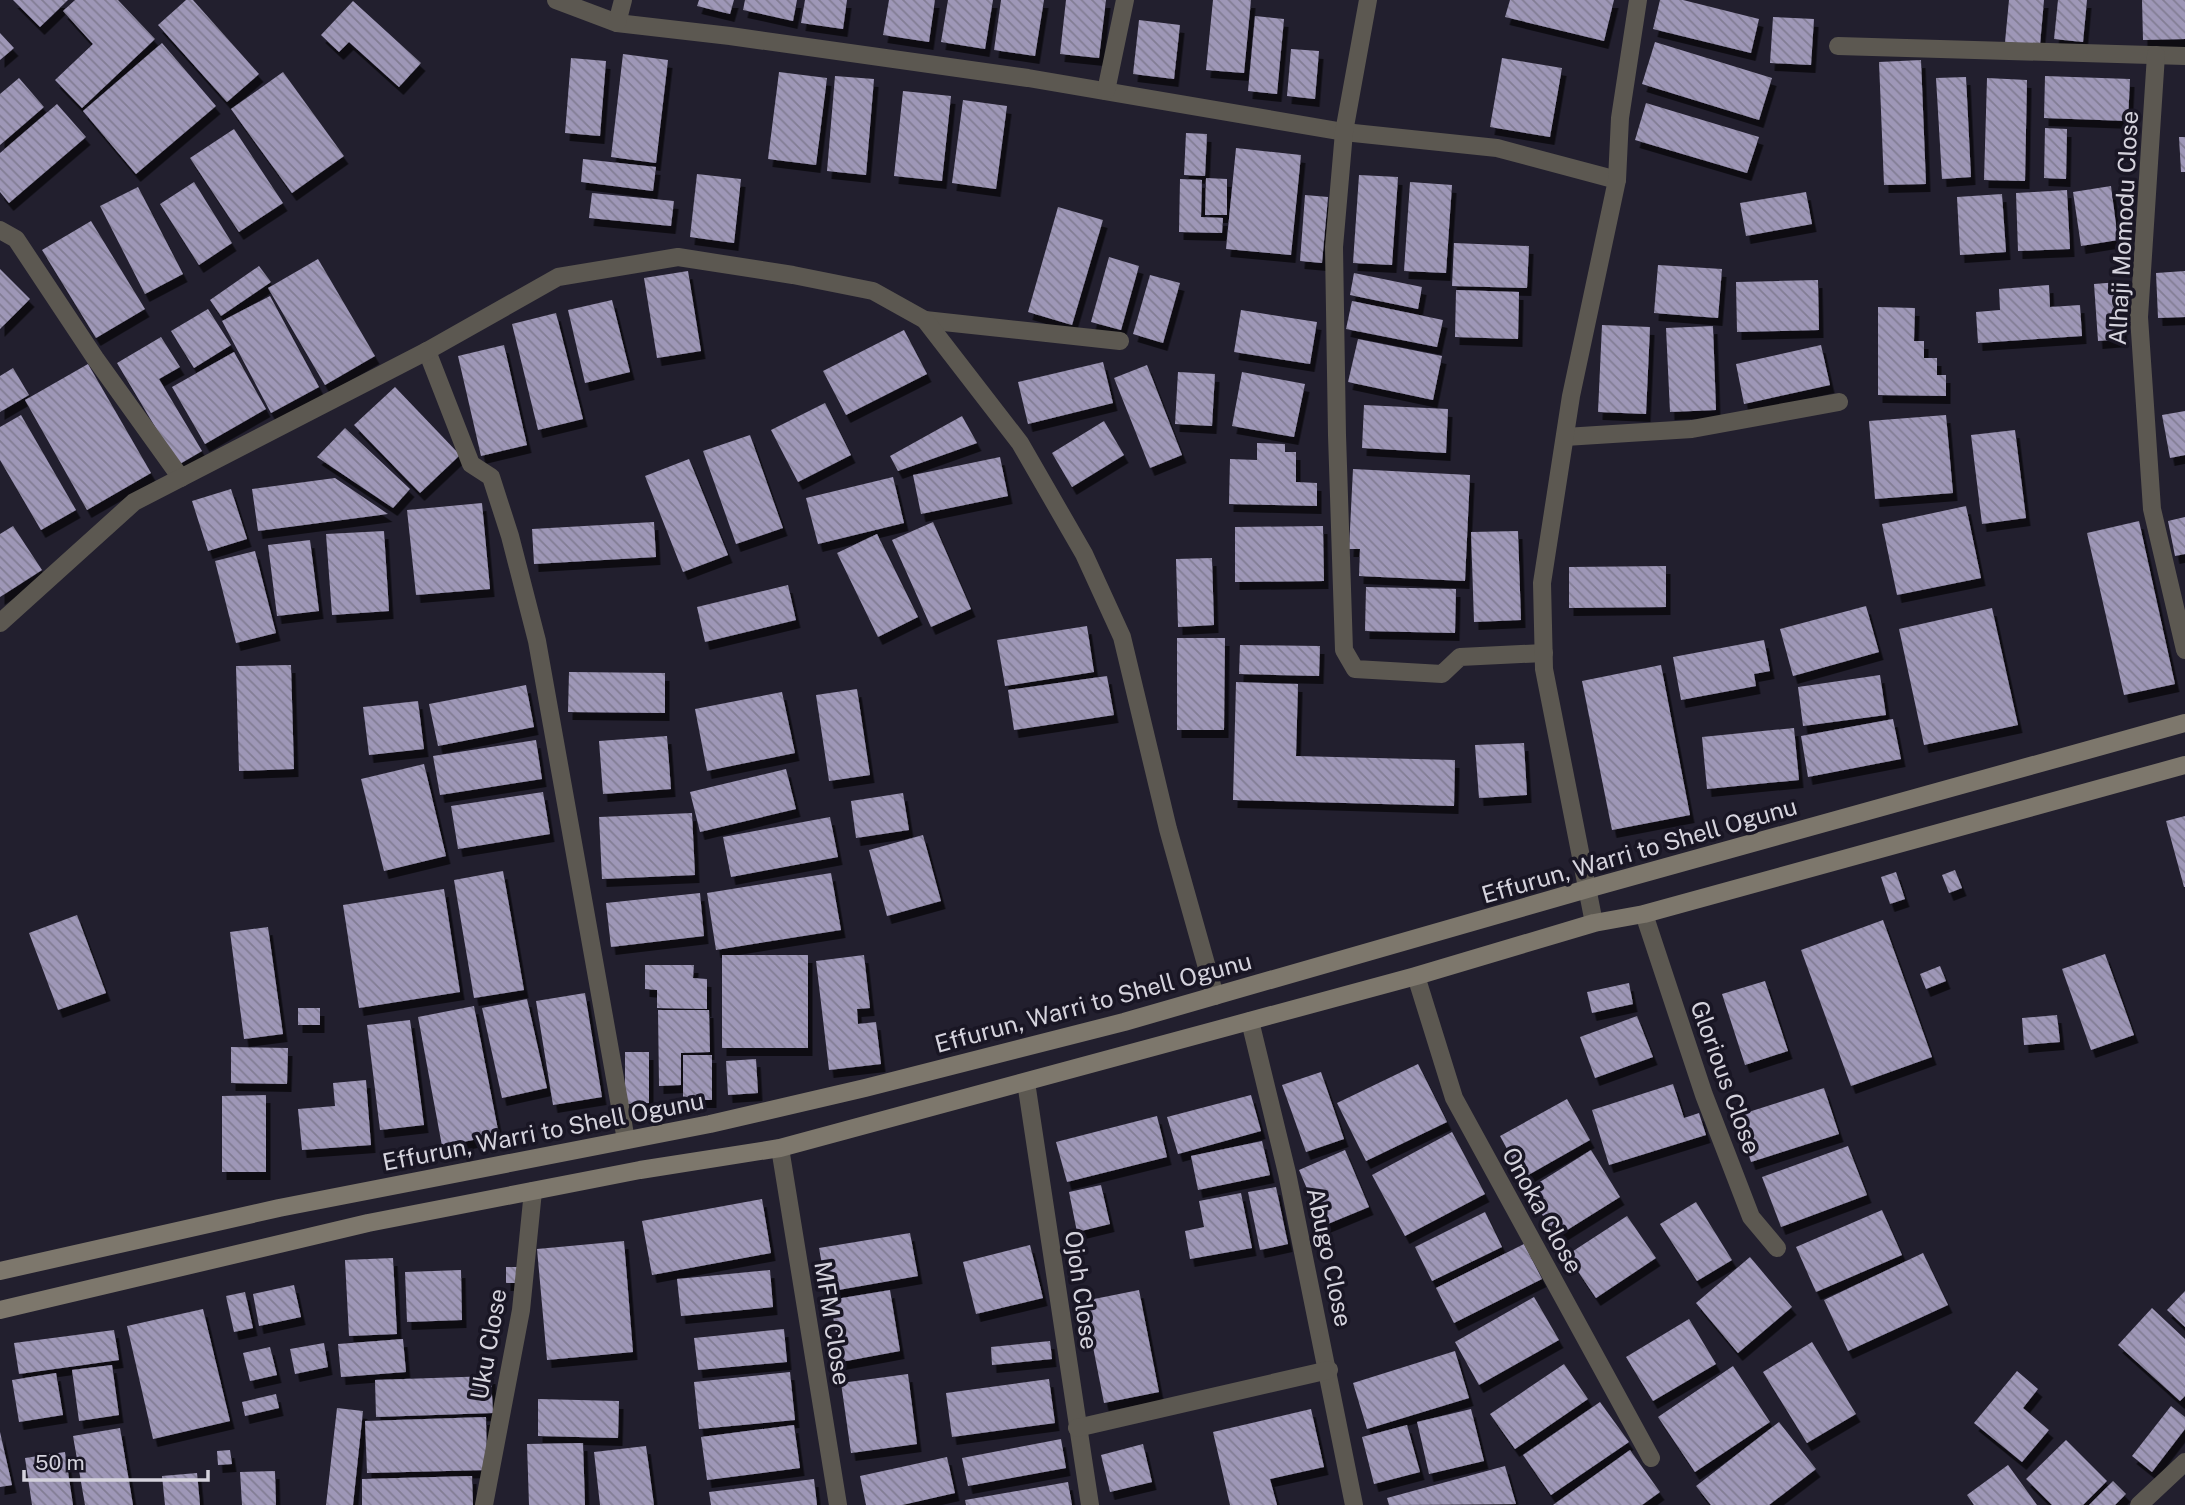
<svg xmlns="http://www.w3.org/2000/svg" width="2185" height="1505" viewBox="0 0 2185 1505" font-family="'Public Sans',sans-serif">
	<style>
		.building { fill: url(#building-back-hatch); filter: url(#shadow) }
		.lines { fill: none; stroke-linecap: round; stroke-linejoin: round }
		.minor { stroke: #5c5851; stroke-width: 18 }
		.secondary { stroke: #7d776c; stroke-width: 18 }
		.labels { text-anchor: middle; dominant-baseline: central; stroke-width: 7; stroke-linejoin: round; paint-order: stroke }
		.street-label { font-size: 24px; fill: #d5d3dd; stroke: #191624 }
	</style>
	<defs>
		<pattern id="building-back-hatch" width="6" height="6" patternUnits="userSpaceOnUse" patternTransform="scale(1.75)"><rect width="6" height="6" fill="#9e97b7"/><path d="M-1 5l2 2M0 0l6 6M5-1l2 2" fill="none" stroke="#827d94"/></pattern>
		<filter id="shadow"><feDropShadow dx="4.5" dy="8" stdDeviation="0" flood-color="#0009"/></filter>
	</defs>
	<rect width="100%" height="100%" fill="#221f2e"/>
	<!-- building -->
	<g class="building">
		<path d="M13 0H68L40 27Z"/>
		<path d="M75 0H118L155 39 82 108 55 80 93 44 63 11Z"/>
		<path d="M186 0H193L259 74 227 102 158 25Z"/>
		<path d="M699 0H734L730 14 697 6Z"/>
		<path d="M745 0H797L793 21 743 10Z"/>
		<path d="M805 0H847L843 29 801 23Z"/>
		<path d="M889 0H935L929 42 883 35Z"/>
		<path d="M948 0H993L985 49 941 42Z"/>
		<path d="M1001 0H1044L1035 56 994 50Z"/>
		<path d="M1066 0H1106L1099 58 1060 54Z"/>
		<path d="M1213 0H1251L1244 73 1206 70Z"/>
		<path d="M1510 0H1614L1604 41 1505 17Z"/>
		<path d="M1660 0H1683L1759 19 1751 53 1653 29Z"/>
		<path d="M2009 0H2044L2040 45 2005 42Z"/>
		<path d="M2058 0H2087L2083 42 2054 39Z"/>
		<path d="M2142 0H2185V39L2143 40Z"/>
		<path d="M353 1 421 63 399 87 349 42 339 52 321 35Z"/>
		<path d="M1255 16 1284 19 1277 94 1248 91Z"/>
		<path d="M1773 17 1814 19 1811 65 1770 63Z"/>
		<path d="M1139 20 1180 25 1174 79 1133 74Z"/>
		<path d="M0 33 14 48 0 60Z"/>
		<path d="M1655 42 1772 78 1759 120 1642 84Z"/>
		<path d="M162 43 216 106 136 174 83 111Z"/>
		<path d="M1291 49 1319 51 1315 99 1287 96Z"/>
		<path d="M623 54 668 60 656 163 611 157Z"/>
		<path d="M571 58 606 61 600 136 565 133Z"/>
		<path d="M1502 58 1562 68 1550 137 1490 127Z"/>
		<path d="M1921 60 1926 184 1884 185 1879 62Z"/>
		<path d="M283 72 344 156 292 193 231 109Z"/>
		<path d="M779 72 827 78 816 165 768 159Z"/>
		<path d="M835 76 874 79 866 175 827 171Z"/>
		<path d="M2045 76 2130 79 2128 121 2044 118Z"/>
		<path d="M1966 77 1971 177 1942 179 1936 78Z"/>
		<path d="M19 78 44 107 0 145V94Z"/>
		<path d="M1987 78 2027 80 2025 181 1984 180Z"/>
		<path d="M903 91 951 96 942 181 894 176Z"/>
		<path d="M963 100 1007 106 996 189 952 183Z"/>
		<path d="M1646 103 1759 137 1747 173 1635 140Z"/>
		<path d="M57 104 86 137 9 203 0 192V153Z"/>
		<path d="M2045 128 2067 129 2066 179 2044 178Z"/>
		<path d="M234 129 283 203 239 232 190 158Z"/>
		<path d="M1186 133 1207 134 1205 176 1184 175Z"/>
		<path d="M2179 137H2185V172H2181Z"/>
		<path d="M1236 148 1301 155 1291 255 1226 249Z"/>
		<path d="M583 159 656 167 653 191 581 182Z"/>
		<path d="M697 174 741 179 734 243 690 237Z"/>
		<path d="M1359 175 1398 177 1392 265 1353 263Z"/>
		<path d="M1206 178 1227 179V215H1205Z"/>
		<path d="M1180 179 1202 180 1201 217 1223 218 1222 233 1179 232Z"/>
		<path d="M194 182 232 243 199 265 160 204Z"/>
		<path d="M1410 182 1452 185 1446 273 1404 271Z"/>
		<path d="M2111 186 2118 240 2081 246 2073 192Z"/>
		<path d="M138 187 183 274 145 294 100 206Z"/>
		<path d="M2067 190 2070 249 2018 251 2016 193Z"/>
		<path d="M1806 192 1812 224 1746 236 1740 203Z"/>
		<path d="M592 193 674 201 671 226 589 218Z"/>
		<path d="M2002 194 2006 252 1960 255 1957 197Z"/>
		<path d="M1305 195 1328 197 1322 263 1300 261Z"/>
		<path d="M1058 207 1103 220 1072 325 1028 312Z"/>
		<path d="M91 221 145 309 96 338 42 250Z"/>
		<path d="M1454 243 1529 246 1527 288 1452 286Z"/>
		<path d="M1109 257 1139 266 1121 330 1091 322Z"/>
		<path d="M318 259 375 356 325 385 268 288Z"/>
		<path d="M1658 265 1722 269 1718 318 1654 313Z"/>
		<path d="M259 266 271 282 221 316 210 300Z"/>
		<path d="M0 269 30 299 0 329Z"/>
		<path d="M688 271 701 351 657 358 644 278Z"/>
		<path d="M2185 271V317L2158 318 2156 273Z"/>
		<path d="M1354 273 1422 287 1418 309 1350 295Z"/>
		<path d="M1150 275 1180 283 1163 343 1133 334Z"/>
		<path d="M1818 280 1819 330 1737 332 1736 282Z"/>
		<path d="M2119 282 2123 339 2098 341 2094 284Z"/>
		<path d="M2049 285 2050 307 2080 305 2082 336 1978 343 1976 312 2000 310 1999 289Z"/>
		<path d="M1456 290 1519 292 1518 339 1455 337Z"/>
		<path d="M270 296 319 387 271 413 222 321Z"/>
		<path d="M612 300 630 372 585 383 568 310Z"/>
		<path d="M1352 301 1443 320 1437 347 1346 329Z"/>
		<path d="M1878 307 1915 308 1914 341H1924V358H1937V375H1946V396L1878 395Z"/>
		<path d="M208 309 231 345 194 368 171 331Z"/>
		<path d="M1241 310 1317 322 1310 364 1234 352Z"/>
		<path d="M556 313 583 419 538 430 512 324Z"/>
		<path d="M1602 325 1650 327 1646 414 1598 412Z"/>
		<path d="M1713 326 1716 410 1670 412 1666 328Z"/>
		<path d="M904 330 927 374 846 415 823 371Z"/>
		<path d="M161 337 180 367 159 379 202 451 178 465 117 363Z"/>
		<path d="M1358 339 1442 356 1433 400 1348 382Z"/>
		<path d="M504 345 527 445 481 456 458 356Z"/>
		<path d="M1821 345 1830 385 1744 404 1736 364Z"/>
		<path d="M234 352 266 409 205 444 172 387Z"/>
		<path d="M1103 362 1113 403 1028 424 1018 382Z"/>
		<path d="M88 364 151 473 87 510 25 400Z"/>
		<path d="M1147 365 1182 455 1150 468 1114 378Z"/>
		<path d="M13 368 29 395 0 412V376Z"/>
		<path d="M1178 372 1215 374 1212 426 1175 424Z"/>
		<path d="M1242 372 1305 384 1294 437 1232 426Z"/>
		<path d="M395 387 460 455 420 493 354 425Z"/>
		<path d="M825 403 851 455 798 482 771 430Z"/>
		<path d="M1364 405 1448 409 1446 453 1362 448Z"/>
		<path d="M2185 411V455L2170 458 2162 415Z"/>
		<path d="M21 415 76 510 41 530 0 460V427Z"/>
		<path d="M1946 415 1953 493 1875 499 1869 421Z"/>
		<path d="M962 416 977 443 898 471 890 456Z"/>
		<path d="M1104 421 1124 455 1072 487 1052 453Z"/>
		<path d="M345 428 410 489 393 508 317 457Z"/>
		<path d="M2015 430 2026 518 1982 524 1971 435Z"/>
		<path d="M750 435 783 528 736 544 703 451Z"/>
		<path d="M1257 443 1285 444V452H1296V482L1317 483V506L1229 504 1230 459 1257 460Z"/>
		<path d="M1000 457 1008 496 921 514 913 475Z"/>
		<path d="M689 459 728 555 683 572 645 476Z"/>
		<path d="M1353 469 1470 475 1465 581 1359 576 1360 549H1349Z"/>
		<path d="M893 477 904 523 818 544 806 498Z"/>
		<path d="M335 478 388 514 258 531 252 489Z"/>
		<path d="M231 489 247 539 208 551 192 501Z"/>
		<path d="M482 503 490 589 416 595 407 510Z"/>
		<path d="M1966 506 1981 578 1897 595 1882 524Z"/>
		<path d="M2185 517V554L2175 556 2168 521Z"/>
		<path d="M2139 521 2175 684 2124 695 2087 533Z"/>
		<path d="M654 522 656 557 534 564 532 529Z"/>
		<path d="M933 522 971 609 931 627 892 540Z"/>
		<path d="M13 526 42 570 0 597V534Z"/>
		<path d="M1323 526 1324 581 1235 582V527Z"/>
		<path d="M384 531 389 611 332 615 326 534Z"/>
		<path d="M1518 531 1521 620 1474 622 1471 532Z"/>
		<path d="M877 534 918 617 878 637 837 553Z"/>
		<path d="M310 540 319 611 277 616 268 545Z"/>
		<path d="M255 551 276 633 236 643 215 561Z"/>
		<path d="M1212 558 1214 625 1178 627 1176 559Z"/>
		<path d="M1666 566V607L1569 608V567Z"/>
		<path d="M788 585 796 620 705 642 697 607Z"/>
		<path d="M1366 587 1456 589 1455 633 1365 631Z"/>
		<path d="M1866 606 1879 652 1793 676 1780 629Z"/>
		<path d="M1992 608 2018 725 1924 745 1899 629Z"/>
		<path d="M1087 626 1094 672 1005 686 997 640Z"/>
		<path d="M1177 638H1225L1224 730H1177Z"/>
		<path d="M1764 640 1770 671 1754 674 1756 686 1681 700 1673 657Z"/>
		<path d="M1240 645 1320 646 1319 676 1239 674Z"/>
		<path d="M291 665 294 769 239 771 236 666Z"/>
		<path d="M1661 665 1690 815 1612 830 1582 681Z"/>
		<path d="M569 672 665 673V713L568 712Z"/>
		<path d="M1880 675 1886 715 1803 726 1798 687Z"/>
		<path d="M1107 676 1114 715 1014 730 1008 690Z"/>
		<path d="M1236 682 1298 684 1296 756 1455 760 1454 806 1233 800Z"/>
		<path d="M526 685 534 727 438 746 429 704Z"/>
		<path d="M857 689 870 775 829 781 816 695Z"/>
		<path d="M782 692 795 753 707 771 695 709Z"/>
		<path d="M418 701 424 749 369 755 363 707Z"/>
		<path d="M1893 719 1901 759 1808 777 1801 736Z"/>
		<path d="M1794 728 1799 780 1707 789 1702 737Z"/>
		<path d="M667 736 671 789 603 794 599 741Z"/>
		<path d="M536 740 542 779 440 795 433 756Z"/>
		<path d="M1524 743 1527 795 1479 798 1475 745Z"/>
		<path d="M424 764 446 856 384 871 361 779Z"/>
		<path d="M786 769 796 809 700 832 690 792Z"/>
		<path d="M543 792 550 834 458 849 451 806Z"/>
		<path d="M903 793 909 830 856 838 851 801Z"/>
		<path d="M692 813 695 875 602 879 599 817Z"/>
		<path d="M2185 816V887H2184L2166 821Z"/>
		<path d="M830 817 838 857 731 877 723 837Z"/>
		<path d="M923 835 941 901 887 916 869 850Z"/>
		<path d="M1955 870 1962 888 1949 893 1942 875Z"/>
		<path d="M503 871 524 990 474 998 454 880Z"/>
		<path d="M1896 872 1905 899 1890 904 1881 877Z"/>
		<path d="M831 873 841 930 716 950 707 893Z"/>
		<path d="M444 889 460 992 359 1008 343 905Z"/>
		<path d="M700 893 704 936 611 947 606 903Z"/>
		<path d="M77 915 106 993 58 1010 29 933Z"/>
		<path d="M1883 920 1932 1057 1851 1086 1801 950Z"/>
		<path d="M268 927 283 1034 244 1039 230 932Z"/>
		<path d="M2105 954 2134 1035 2091 1050 2062 969Z"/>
		<rect x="722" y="955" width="86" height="93"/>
		<path d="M864 955 870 1008 857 1009 858 1024 876 1022 881 1064 829 1070 816 961Z"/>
		<path d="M645 965H694L693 978 707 979V1009L657 1008V990L645 989Z"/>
		<path d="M1940 966 1946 981 1926 989 1920 974Z"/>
		<path d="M1765 981 1788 1051 1745 1065 1722 994Z"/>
		<path d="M1629 983 1633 1004 1592 1013 1587 992Z"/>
		<path d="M585 993 602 1097 553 1105 536 1001Z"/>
		<path d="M527 999 547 1088 502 1098 482 1008Z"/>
		<path d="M474 1006 499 1135 442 1146 418 1017Z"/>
		<rect x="298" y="1008" width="22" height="17"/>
		<path d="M658 1010H709L710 1052 681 1053V1085L659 1086Z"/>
		<path d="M2057 1015 2060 1042 2024 1045 2022 1018Z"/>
		<path d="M1637 1016 1653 1057 1595 1078 1580 1037Z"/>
		<path d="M410 1020 424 1125 380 1130 367 1025Z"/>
		<path d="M231 1047 288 1048 287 1084 231 1083Z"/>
		<path d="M625 1052H649V1103L625 1104Z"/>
		<rect x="683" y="1055" width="29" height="45"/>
		<path d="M756 1059 758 1093 728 1095 726 1061Z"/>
		<path d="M1418 1064 1447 1122 1366 1161 1337 1103Z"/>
		<path d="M1321 1072 1344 1139 1306 1152 1282 1085Z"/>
		<path d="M366 1080 371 1145 302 1150 298 1109 335 1106 333 1083Z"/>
		<path d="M1673 1084 1684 1118 1699 1113 1706 1135 1609 1165 1592 1110Z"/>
		<path d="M1824 1088 1839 1134 1751 1162 1736 1116Z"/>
		<path d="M266 1095V1172H222V1096Z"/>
		<path d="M1251 1095 1261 1131 1178 1154 1167 1117Z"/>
		<path d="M1567 1099 1590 1140 1523 1178 1500 1136Z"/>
		<path d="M1157 1116 1167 1157 1067 1182 1056 1142Z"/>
		<path d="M1452 1132 1485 1194 1405 1236 1372 1175Z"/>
		<path d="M1262 1141 1270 1175 1198 1190 1191 1156Z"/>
		<path d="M1848 1146 1867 1195 1781 1227 1762 1177Z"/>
		<path d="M1345 1150 1369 1207 1323 1226 1299 1170Z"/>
		<path d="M1591 1150 1620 1197 1556 1237 1527 1190Z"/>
		<path d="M1101 1185 1110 1224 1077 1232 1069 1192Z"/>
		<path d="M1276 1187 1288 1244 1260 1250 1248 1192Z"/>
		<path d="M1241 1193 1252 1248 1190 1259 1185 1231 1204 1227 1199 1201Z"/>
		<path d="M762 1199 771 1253 652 1275 642 1221Z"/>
		<path d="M1696 1202 1732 1260 1697 1281 1660 1224Z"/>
		<path d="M1882 1210 1902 1255 1816 1292 1796 1247Z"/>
		<path d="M1485 1212 1502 1247 1432 1281 1415 1247Z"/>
		<path d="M1627 1216 1656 1258 1596 1298 1567 1255Z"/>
		<path d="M910 1233 918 1276 827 1292 819 1248Z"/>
		<path d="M624 1241 633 1352 547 1360 537 1249Z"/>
		<path d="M1524 1244 1542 1279 1454 1323 1436 1288Z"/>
		<path d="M1030 1245 1043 1298 976 1314 963 1262Z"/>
		<path d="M1923 1253 1948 1305 1848 1351 1824 1300Z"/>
		<path d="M1750 1257 1792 1307 1738 1353 1696 1303Z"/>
		<path d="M393 1258 397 1334 349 1336 345 1260Z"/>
		<path d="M506 1267H519L520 1283H506Z"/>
		<path d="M461 1270 462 1320 407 1322 405 1272Z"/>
		<path d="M770 1270 773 1307 681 1316 677 1279Z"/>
		<path d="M294 1285 301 1317 259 1326 253 1294Z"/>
		<path d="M890 1290 900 1351 841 1362 830 1300Z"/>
		<path d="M1139 1290 1159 1392 1104 1403 1084 1301Z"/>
		<path d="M2185 1291V1327L2167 1310Z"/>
		<path d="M245 1292 253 1328 234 1332 226 1296Z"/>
		<path d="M1534 1297 1559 1340 1479 1385 1455 1342Z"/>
		<path d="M2152 1308 2185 1339V1396L2180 1401 2118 1345Z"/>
		<path d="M203 1309 230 1421 153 1439 127 1326Z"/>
		<path d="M1689 1319 1716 1364 1653 1401 1626 1357Z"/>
		<path d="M784 1329 787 1362 698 1370 694 1338Z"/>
		<path d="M114 1330 119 1360 19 1374 14 1343Z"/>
		<path d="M403 1339 406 1372 341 1377 338 1344Z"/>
		<path d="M1050 1341 1052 1359 992 1365 991 1347Z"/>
		<path d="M1812 1342 1856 1414 1807 1443 1763 1372Z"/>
		<path d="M324 1343 328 1367 295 1374 290 1349Z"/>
		<path d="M270 1347 277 1375 250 1381 243 1353Z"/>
		<path d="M1455 1351 1469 1398 1367 1429 1353 1383Z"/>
		<path d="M1564 1364 1588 1399 1515 1449 1490 1414Z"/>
		<path d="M112 1365 119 1415 79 1421 72 1370Z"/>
		<path d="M1733 1366 1770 1422 1695 1472 1658 1417Z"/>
		<path d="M2017 1371 2038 1389 2023 1408 2049 1430 2022 1462 1974 1423Z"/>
		<path d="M790 1372 795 1420 699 1429 694 1382Z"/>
		<path d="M56 1373 63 1415 19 1422 12 1380Z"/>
		<path d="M908 1374 917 1444 851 1453 841 1383Z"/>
		<path d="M491 1376 493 1413 376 1417 375 1380Z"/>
		<path d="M1049 1379 1055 1423 952 1437 946 1393Z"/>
		<path d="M276 1394 279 1408 245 1416 242 1402Z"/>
		<path d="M538 1399 619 1401 618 1438 538 1436Z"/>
		<path d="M1600 1402 1629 1442 1551 1495 1523 1455Z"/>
		<path d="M2171 1406 2185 1417V1429L2152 1472 2132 1456Z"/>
		<path d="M337 1408 363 1411 353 1505H326Z"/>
		<path d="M1311 1409 1324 1467 1270 1479 1277 1505H1230L1213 1432Z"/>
		<path d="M1471 1409 1484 1461 1429 1474 1417 1422Z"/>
		<path d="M486 1417 487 1470 367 1473 365 1421Z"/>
		<path d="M1779 1422 1816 1469 1769 1505H1711L1696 1486Z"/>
		<path d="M794 1425 800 1468 707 1480 701 1437Z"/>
		<path d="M1407 1425 1420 1472 1374 1484 1362 1437Z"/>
		<path d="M120 1428 133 1505H85L73 1436Z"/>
		<path d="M0 1432 12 1485 0 1487Z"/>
		<path d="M1061 1439 1066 1468 968 1486 962 1458Z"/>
		<path d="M2066 1440 2107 1481 2083 1505H2052L2026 1479Z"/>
		<path d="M583 1443 585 1505H529L527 1444Z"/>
		<path d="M1143 1444 1152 1482 1110 1492 1101 1455Z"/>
		<path d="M646 1446 654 1505H600L594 1452Z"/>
		<path d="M230 1450 232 1464 218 1465 217 1451Z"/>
		<path d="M1630 1450 1660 1492 1642 1505H1553Z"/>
		<path d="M65 1452 73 1505H32L25 1458Z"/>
		<path d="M947 1457 955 1493 902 1505H866L860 1476Z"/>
		<path d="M2008 1465 2037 1505H1974L1967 1495Z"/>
		<path d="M1505 1466 1516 1504 1389 1505 1387 1498Z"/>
		<path d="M275 1471 276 1505H242L240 1472Z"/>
		<path d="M197 1473 200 1505H165L162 1476Z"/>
		<path d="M472 1476 473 1505H362V1479Z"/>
		<path d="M814 1479 817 1505H711L709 1492Z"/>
		<path d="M2113 1481 2126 1494 2115 1505H2089Z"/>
		<path d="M1068 1482 1072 1505H966L965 1500Z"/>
	</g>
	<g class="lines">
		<!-- minor -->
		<g class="minor">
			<path d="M556 0 617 23 730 36 1028 78 1344 132 1497 148 1617 180"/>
			<path d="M1368 0 1344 132 1334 247 1337 435 1344 650 1355 669 1442 674 1460 657 1544 653"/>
			<path d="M617 23 623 0"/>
			<path d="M1838 46 2185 56"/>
			<path d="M2156 55 2139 317 2152 509 2185 650"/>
			<path d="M1106 91 1125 0"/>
			<path d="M0 230 16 239 95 358 181 478"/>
			<path d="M925 320 1120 341"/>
			<path d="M427 351 471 464 491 477 510 536 537 641 626 1140"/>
			<path d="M1565 437 1692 429 1839 402"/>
			<path d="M0 623 134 502 427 351 558 277 678 257 793 275 873 291 925 320 1020 443 1084 554 1122 637 1168 829 1215 996"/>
			<path d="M1644 914 1704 1095 1751 1217 1777 1248"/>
			<path d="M1594 923 1544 669 1542 583 1571 396 1617 180 1620 118 1638 0"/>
			<path d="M1416 976 1454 1098 1651 1458"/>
			<path d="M1250 1021 1287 1173 1354 1505"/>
			<path d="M1026 1082 1090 1505"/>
			<path d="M780 1148 838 1505"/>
			<path d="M1077 1428 1329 1370"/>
			<path d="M484 1505 521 1310 533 1191"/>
			<path d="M2139 1505 2185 1462"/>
		</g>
		<!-- secondary -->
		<g class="secondary">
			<path d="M0 1271 279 1208 710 1124 865 1088 1124 1022 1587 889 2185 723"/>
			<path d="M0 1310 368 1223 640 1170 780 1148 1416 976 1594 923 1644 914 2185 765"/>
		</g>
	</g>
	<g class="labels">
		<!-- street labels -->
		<g class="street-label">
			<text transform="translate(2123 228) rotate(-87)">Alhaji Momodu Close</text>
			<text transform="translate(1639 850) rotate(-16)">Effurun, Warri to Shell Ogunu</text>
			<text transform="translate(1093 1002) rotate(-15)">Effurun, Warri to Shell Ogunu</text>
			<text transform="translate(1726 1077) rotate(70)">Glorious Close</text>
			<text transform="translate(543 1131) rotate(-11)">Effurun, Warri to Shell Ogunu</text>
			<text transform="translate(1543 1210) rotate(61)">Onoka Close</text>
			<text transform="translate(1330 1257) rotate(78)">Abugo Close</text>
			<text transform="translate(1082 1290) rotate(82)">Ojoh Close</text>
			<text transform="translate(833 1323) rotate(81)">MFM Close</text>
			<text transform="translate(488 1344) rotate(-80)">Uku Close</text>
		</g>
	</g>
	<!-- scale -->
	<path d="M24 1470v10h184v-10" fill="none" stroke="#d5d3dd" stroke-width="3.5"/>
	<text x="35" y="1470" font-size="21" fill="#d5d3dd" stroke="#191624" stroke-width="5" paint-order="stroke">50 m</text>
</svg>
